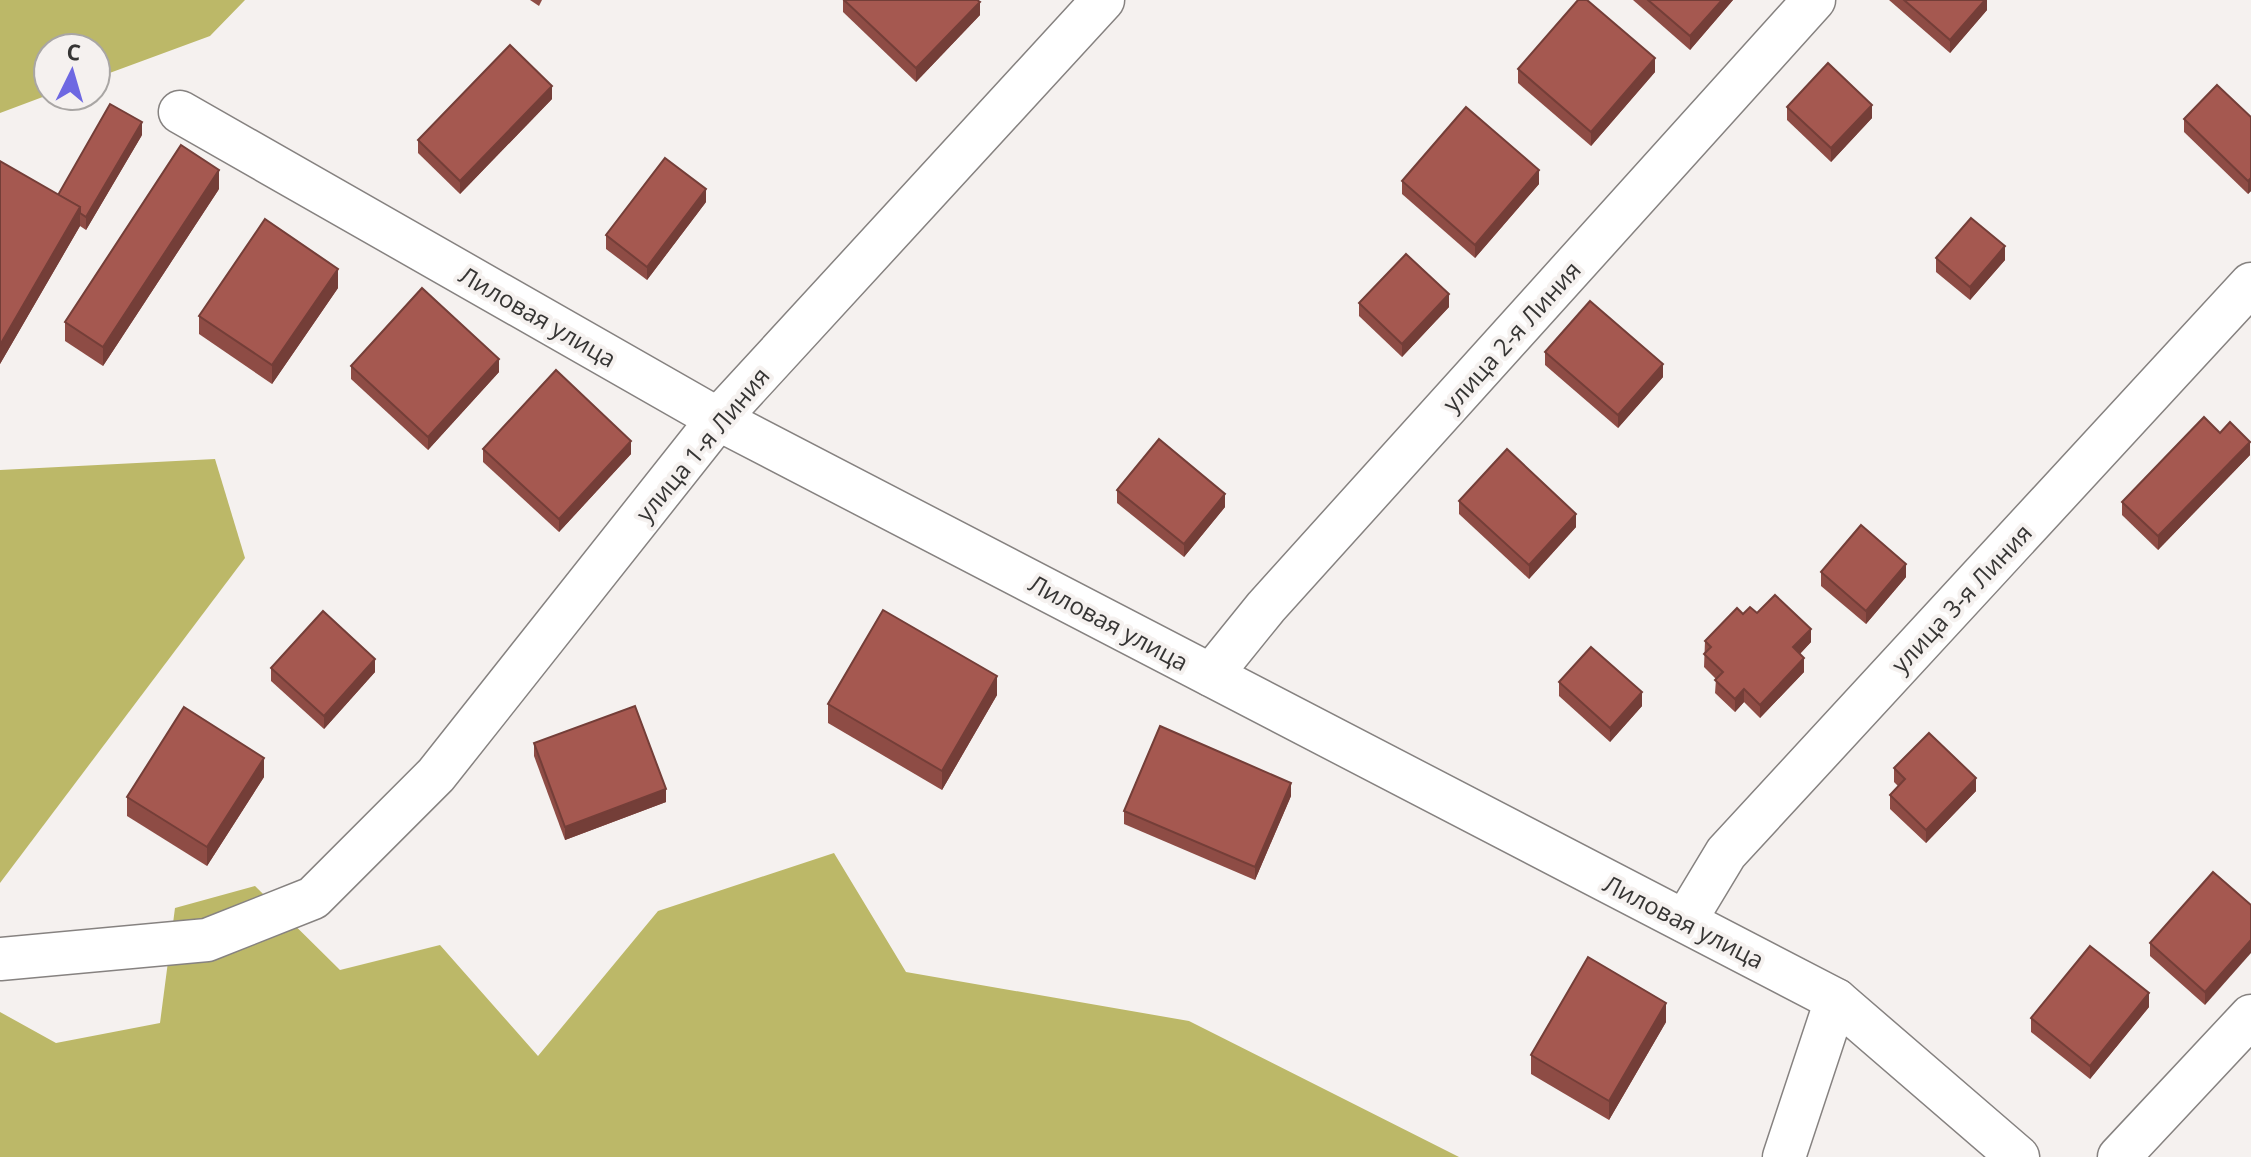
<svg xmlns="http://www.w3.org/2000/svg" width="2251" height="1157" viewBox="0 0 2251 1157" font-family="'Open Sans',sans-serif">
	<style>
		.forest { fill: #bcb868 }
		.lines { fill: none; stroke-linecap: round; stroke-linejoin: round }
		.minor-casing { stroke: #868280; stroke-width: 45 }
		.minor { stroke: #fff; stroke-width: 42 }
		.wall { fill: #8e4c45 }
		.shaded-wall { fill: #743e38 }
		.building { fill: #a55850; stroke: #743e38; stroke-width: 2 }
		.labels { text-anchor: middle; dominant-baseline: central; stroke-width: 8; stroke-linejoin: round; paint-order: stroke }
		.street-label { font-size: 24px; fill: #363534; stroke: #f5f1ef }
	</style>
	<rect width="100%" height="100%" fill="#f5f1ef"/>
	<!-- forest -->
	<g class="forest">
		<path d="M0 0H245L210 36 96 78V48H48V95L0 113Z"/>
		<path d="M215 459 245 558 0 883V470Z"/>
		<path d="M834 853 906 972 1189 1021 1459 1157H0V1012L56 1043 160 1023 175 908 255 886 340 970 440 945 538 1056 658 911Z"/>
	</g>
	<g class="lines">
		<defs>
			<g id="minor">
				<path d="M180 112 718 419 1836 1000 2018 1157"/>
				<path d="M1211 675 1266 607 1814 0"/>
				<path d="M1685 921 1726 853 2251 284"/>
				<path d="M0 959 207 940 313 898 436 775 718 419 1103 0"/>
				<path d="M1784 1157 1836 1000"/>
				<path d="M2119 1157 2251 1016"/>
			</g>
		</defs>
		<!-- minor casing -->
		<use href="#minor" class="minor-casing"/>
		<!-- minor -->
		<use href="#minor" class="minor"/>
	</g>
	<!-- wall -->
	<g class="wall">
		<path d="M530 0H542L539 6Z"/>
		<path d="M843 0H977L980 15 916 82 843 12Z"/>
		<path d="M1633 0H1733L1690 50Z"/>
		<path d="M1889 0H1987V10L1950 53Z"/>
		<path d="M1518 69 1655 72 1591 146 1518 83Z"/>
		<path d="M552 99 460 194 418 153V140Z"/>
		<path d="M1787 107 1872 118 1831 162 1787 120Z"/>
		<path d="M2251 117V191L2248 194 2184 132V119Z"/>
		<path d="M142 135 86 230 80 226 0 364V161L58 195Z"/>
		<path d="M1402 181 1539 184 1475 258 1402 194Z"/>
		<path d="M219 189 103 366 65 341V322Z"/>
		<path d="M706 202 647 280 606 249V235Z"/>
		<path d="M1936 258 2005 260 1970 300 1936 272Z"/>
		<path d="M338 288 272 384 199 334V316Z"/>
		<path d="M1359 303 1449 307 1402 357 1359 316Z"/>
		<path d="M1545 352 1663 377 1618 428 1545 365Z"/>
		<path d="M351 366 499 372 428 450 351 379Z"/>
		<path d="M2220 433 2250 455 2158 550 2122 515V502Z"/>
		<path d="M483 449 631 454 559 532 483 462Z"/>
		<path d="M1117 490 1225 507 1184 557 1117 503Z"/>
		<path d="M1459 501 1576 527 1529 579 1459 514Z"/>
		<path d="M1821 572 1906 577 1866 624 1821 586Z"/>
		<path d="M1757 613 1811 642 1800 654 1804 672 1760 718 1744 702 1735 712 1715 693 1716 679 1704 667 1705 641 1743 614Z"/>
		<path d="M271 668 375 672 324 729 271 681Z"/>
		<path d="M1559 682 1642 706 1610 742 1559 696Z"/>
		<path d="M997 695 942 790 828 723V704Z"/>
		<path d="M534 743 666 802 565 840 534 756Z"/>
		<path d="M1894 768 1976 791 1926 843 1890 809V795L1898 786 1894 782Z"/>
		<path d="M264 777 207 866 127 816V797Z"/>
		<path d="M1291 796 1255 880 1124 824V811Z"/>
		<path d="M2213 872 2205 1005 2150 956V943Z"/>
		<path d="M2149 1007 2090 1079 2031 1032V1018Z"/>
		<path d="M1666 1022 1609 1120 1531 1074V1055Z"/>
	</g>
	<!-- shaded-wall -->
	<g class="shaded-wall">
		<path d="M1722 0H1733L1690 50V36Z"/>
		<path d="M1985 0H1987V10L1950 53V40Z"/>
		<path d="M980 2V15L916 82V68Z"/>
		<path d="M1655 58V72L1591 146V132Z"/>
		<path d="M552 86V99L460 194V181Z"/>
		<path d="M1872 105V118L1831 162V148Z"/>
		<path d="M142 122V135L86 230V217Z"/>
		<path d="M219 170V189L103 366V347Z"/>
		<path d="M1539 170V184L1475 258V245Z"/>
		<path d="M2251 178V191L2248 194V181Z"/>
		<path d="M706 189V202L647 280V267Z"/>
		<path d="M80 207V226L0 364V345Z"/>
		<path d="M2005 246V260L1970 300V287Z"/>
		<path d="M338 269V288L272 384V365Z"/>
		<path d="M1449 294V307L1402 357V344Z"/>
		<path d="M499 359V372L428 450V437Z"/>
		<path d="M1663 364V377L1618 428V415Z"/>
		<path d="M631 441V454L559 532V519Z"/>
		<path d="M2250 442V455L2158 550V536Z"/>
		<path d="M1225 494V507L1184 557V544Z"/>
		<path d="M1576 514V527L1529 579V565Z"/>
		<path d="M1906 564V577L1866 624V611Z"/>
		<path d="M1811 629V642L1793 661V647Z"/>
		<path d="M1804 658V672L1760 718V705Z"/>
		<path d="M375 659V672L324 729V716Z"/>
		<path d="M997 676V695L942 790V771Z"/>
		<path d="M1744 689V702L1735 712V699Z"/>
		<path d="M1642 692V706L1610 742V728Z"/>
		<path d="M264 758V777L207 866V847Z"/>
		<path d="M1976 778V791L1926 843V830Z"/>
		<path d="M1291 783V796L1255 880V867Z"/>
		<path d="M666 789V802L565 840V827Z"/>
		<path d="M2251 940V953L2205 1005V992Z"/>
		<path d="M2149 993V1007L2090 1079V1066Z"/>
		<path d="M1666 1003V1022L1609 1120V1101Z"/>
	</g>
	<!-- building -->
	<g class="building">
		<path d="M844 0H977L980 2 916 68Z"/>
		<path d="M1578 0H1587L1655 58 1591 132 1518 69Z"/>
		<path d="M1648 0H1722L1690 36Z"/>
		<path d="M1904 0H1985L1950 40Z"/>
		<path d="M510 45 552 86 460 181 418 140Z"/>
		<path d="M1828 63 1872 105 1831 148 1787 107Z"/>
		<path d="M2217 85 2251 117V178L2248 181 2184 119Z"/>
		<path d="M110 104 142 122 86 217 80 213V207L58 195Z"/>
		<path d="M1466 107 1539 170 1475 245 1402 181Z"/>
		<path d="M181 145 219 170 103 347 65 322Z"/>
		<path d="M665 158 706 189 647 267 606 235Z"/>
		<path d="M0 161 80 207 0 345Z"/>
		<path d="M1971 218 2005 246 1970 287 1936 258Z"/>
		<path d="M265 219 338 269 272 365 199 316Z"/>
		<path d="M1406 254 1449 294 1402 344 1359 303Z"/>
		<path d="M422 288 499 359 428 437 351 366Z"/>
		<path d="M1590 301 1663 364 1618 415 1545 352Z"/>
		<path d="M556 370 631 441 559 519 483 449Z"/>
		<path d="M2204 417 2220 433 2230 422 2250 442 2158 536 2122 502Z"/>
		<path d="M1159 439 1225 494 1184 544 1117 490Z"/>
		<path d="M1507 449 1576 514 1529 565 1459 501Z"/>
		<path d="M1861 525 1906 564 1866 611 1821 572Z"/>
		<path d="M1775 595 1811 629 1793 647 1804 658 1760 705 1744 689 1735 699 1715 680 1723 672 1704 654 1711 647 1705 641 1737 608 1743 614 1750 607 1757 613Z"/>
		<path d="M883 610 997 676 942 771 828 704Z"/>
		<path d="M323 611 375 659 324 716 271 668Z"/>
		<path d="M1591 647 1642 692 1610 728 1559 682Z"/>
		<path d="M635 706 666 789 565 827 534 743Z"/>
		<path d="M184 707 264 758 207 847 127 797Z"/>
		<path d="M1160 726 1291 783 1255 867 1124 811Z"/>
		<path d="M1929 733 1976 778 1926 830 1890 795 1905 779 1894 768Z"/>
		<path d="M2213 872 2251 905V940L2205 992 2150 943Z"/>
		<path d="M2090 946 2149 993 2090 1066 2031 1018Z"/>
		<path d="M1588 957 1666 1003 1609 1101 1531 1055Z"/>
	</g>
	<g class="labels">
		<!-- street labels -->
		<g class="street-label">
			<text transform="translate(538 316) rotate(30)">Лиловая улица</text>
			<text transform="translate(1511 336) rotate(-48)">улица 2-я Линия</text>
			<text transform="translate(702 444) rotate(-50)">улица 1-я Линия</text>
			<text transform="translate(1961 598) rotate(-47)">улица 3-я Линия</text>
			<text transform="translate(1109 622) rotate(28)">Лиловая улица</text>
			<text transform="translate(1684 921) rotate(27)">Лиловая улица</text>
		</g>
	</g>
	<!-- north arrow -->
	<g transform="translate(72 72) rotate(5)"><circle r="38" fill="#f5f1ef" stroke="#a9a6a4" stroke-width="2"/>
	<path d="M0-6L14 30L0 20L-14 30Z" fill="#6e68e2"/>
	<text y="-12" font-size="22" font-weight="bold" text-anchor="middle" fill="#363534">С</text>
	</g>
</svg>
